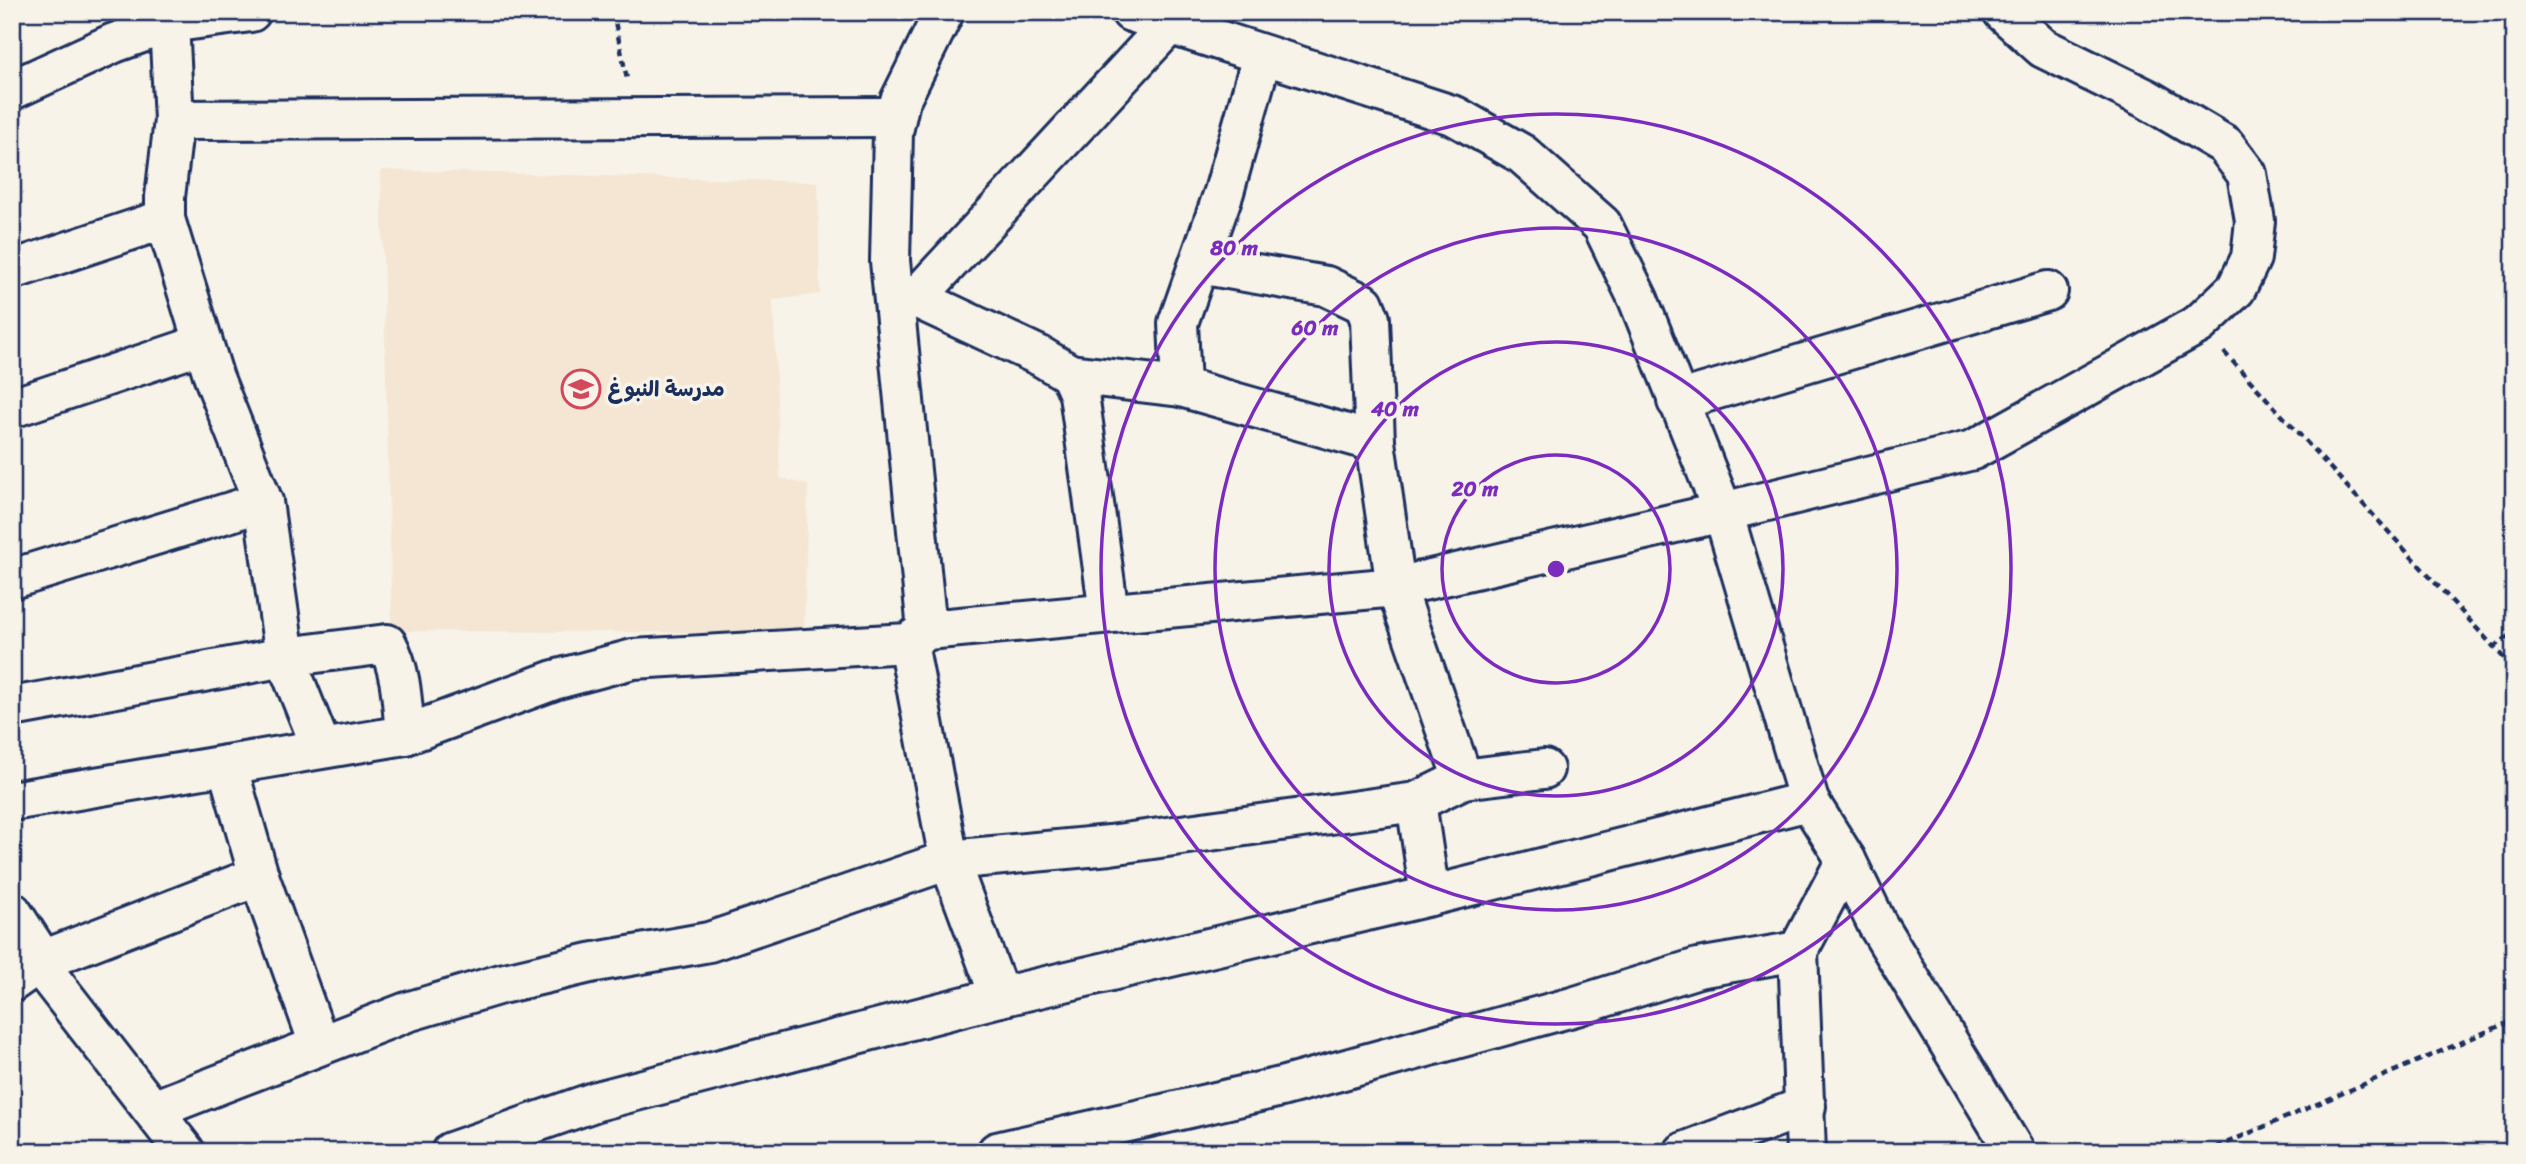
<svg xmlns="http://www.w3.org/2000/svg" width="2526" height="1164" viewBox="0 0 2526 1164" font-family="Sriracha,'Playpen Sans Arabic',sans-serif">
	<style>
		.built { fill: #f4e6d2 }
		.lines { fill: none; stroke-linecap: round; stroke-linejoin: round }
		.street-casing { stroke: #1b2f5e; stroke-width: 44 }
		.path { stroke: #1b2f5e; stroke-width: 4.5; stroke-dasharray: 7 5; stroke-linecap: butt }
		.street { stroke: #f7f3e8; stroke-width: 38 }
		.ring { fill: none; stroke: #7b2cbf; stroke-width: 3.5 }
		.labels { text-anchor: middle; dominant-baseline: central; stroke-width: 7; stroke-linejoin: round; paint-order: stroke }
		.poi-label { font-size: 21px; font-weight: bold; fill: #1b2f5e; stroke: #f7f3e8; text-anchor: start }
		.centre { fill: #7b2cbf; stroke: #f7f3e8; stroke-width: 3.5 }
		.ring-label { font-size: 21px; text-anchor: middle; font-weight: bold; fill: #7b2cbf; stroke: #f7f3e8; stroke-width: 7; stroke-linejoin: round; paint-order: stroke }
	</style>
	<rect width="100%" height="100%" fill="#f7f3e8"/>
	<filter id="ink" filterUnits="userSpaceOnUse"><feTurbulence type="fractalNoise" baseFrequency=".0143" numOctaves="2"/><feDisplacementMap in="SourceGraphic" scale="14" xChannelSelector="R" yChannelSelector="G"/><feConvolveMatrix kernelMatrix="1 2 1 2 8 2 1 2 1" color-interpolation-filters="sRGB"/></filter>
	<g filter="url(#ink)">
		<!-- built -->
		<path class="built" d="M381 170 818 182 820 294 773 300 780 478 808 485 804 633 392 631Z"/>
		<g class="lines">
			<defs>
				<g id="street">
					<path d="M165 12 169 23 174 120 165 197V219L214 378 263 502 285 657 321 747"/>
					<path d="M1131 12 1455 116 1522 154 1602 225 1638 299 1723 512 1809 801 1846 860 1877 924 2015 1152"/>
					<path d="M12 90 114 43 169 23 251 12"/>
					<path d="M174 120 894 117"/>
					<path d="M1199 264 1326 286 1364 304 1370 319 1375 442 1396 587 1463 779"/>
					<path d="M12 270 165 219"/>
					<path d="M916 298 1040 356 1070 374 1079 394 1109 613"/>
					<path d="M895 305 916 298 1168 26"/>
					<path d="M1070 374 1181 387 1375 442"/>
					<path d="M1181 387 1178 323 1224 192 1262 56"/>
					<path d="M1677 401 2048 291"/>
					<path d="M12 408 203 344"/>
					<path d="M12 579 263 502"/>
					<path d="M927 630 890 261 893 132 900 101 944 12"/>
					<path d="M908 643 949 860 1000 997"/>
					<path d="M12 707 285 657 387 644C402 672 402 703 405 735"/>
					<path d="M227 765 259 876 319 1044"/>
					<path d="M12 801 405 735 554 680 633 659 908 643 927 630 1396 587 1723 512 1973 450 2199 324 2236 289 2251 258 2255 221 2247 174 2225 145 2147 99 2043 48 2003 12"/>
					<path d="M1416 802 1430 896"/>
					<path d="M12 912 43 960 49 977 185 1152"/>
					<path d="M12 982 43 960 259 876"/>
					<path d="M153 1110 407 1012 501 984 590 963 709 942 949 860 1110 845 1416 802 1463 779 1544 769"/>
					<path d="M451 1152 597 1101 1000 997 1430 896 1809 801"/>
					<path d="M997 1152 1281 1087 1576 1006 1698 968 1798 951"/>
					<path d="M1684 1152 1806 1106"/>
					<path d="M1806 1152 1798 951 1846 860"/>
				</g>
			</defs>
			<!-- street casing -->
			<use href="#street" class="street-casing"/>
			<!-- path -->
			<g class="path">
				<path d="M613 12 627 79"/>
				<path d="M2224 352 2514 669"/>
				<path d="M2493 647 2514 633"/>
				<path d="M2205 1152 2514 1020"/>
			</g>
			<!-- street -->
			<use href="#street" class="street"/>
		</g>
	</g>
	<!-- distance rings -->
	<g class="ring">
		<circle cx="1556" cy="569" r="114"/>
		<circle cx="1556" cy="569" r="227"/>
		<circle cx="1556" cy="569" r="341"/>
		<circle cx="1556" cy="569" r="455"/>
	</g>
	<!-- icons -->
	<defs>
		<symbol id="school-ring" viewBox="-11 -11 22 22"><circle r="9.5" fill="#f7f3e8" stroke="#d1495b" stroke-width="1.5"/><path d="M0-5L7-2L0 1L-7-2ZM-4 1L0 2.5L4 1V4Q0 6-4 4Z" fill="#d1495b"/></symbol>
	</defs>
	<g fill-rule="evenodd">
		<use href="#school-ring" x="559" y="367" width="44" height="44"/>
	</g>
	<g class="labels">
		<!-- poi labels -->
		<g class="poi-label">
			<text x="608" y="389">مدرسة النبوغ</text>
		</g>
	</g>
	<circle cx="1556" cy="569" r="10" class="centre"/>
	<g class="ring-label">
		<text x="1234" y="255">80 m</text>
		<text x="1315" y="335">60 m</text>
		<text x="1395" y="416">40 m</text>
		<text x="1475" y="496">20 m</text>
	</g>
	<!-- margin -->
	<rect width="2526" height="1164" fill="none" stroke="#f7f3e8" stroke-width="42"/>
	<rect x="21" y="21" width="2484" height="1122" fill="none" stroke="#1b2f5e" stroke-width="2.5" filter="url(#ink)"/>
</svg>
